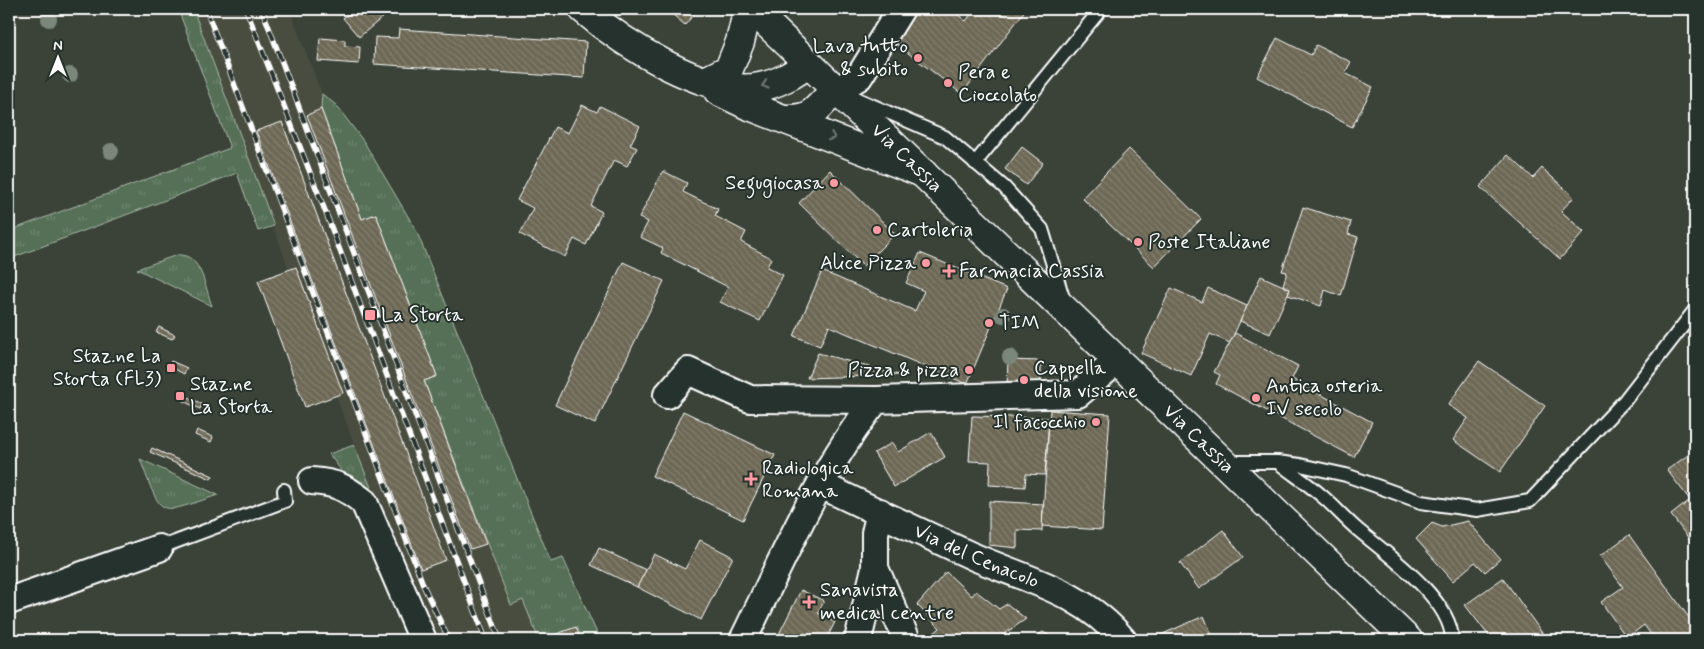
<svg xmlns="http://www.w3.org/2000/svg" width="1704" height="649" viewBox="0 0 1704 649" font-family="Mynerve,sans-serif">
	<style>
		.built { fill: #4a4e41 }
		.grass { fill: url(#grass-tufts); stroke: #aab8ab }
		.building { fill: url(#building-back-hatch); stroke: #fff }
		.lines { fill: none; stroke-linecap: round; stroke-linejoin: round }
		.service-casing { stroke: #fff; stroke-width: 16 }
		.minor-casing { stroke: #fff; stroke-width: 30 }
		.secondary-casing { stroke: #fff; stroke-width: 31 }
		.primary-casing { stroke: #fff; stroke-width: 31 }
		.service { stroke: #26332d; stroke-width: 12 }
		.minor { stroke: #26332d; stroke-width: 26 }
		.secondary { stroke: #26332d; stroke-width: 28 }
		.primary { stroke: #26332d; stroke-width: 28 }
		.rail-casing { stroke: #fff; stroke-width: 5.5 }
		.rail { stroke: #26332d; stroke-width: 4; stroke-dasharray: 11; stroke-linecap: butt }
		.tree { fill: #7c877c }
		.oneway { stroke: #727a76 }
		.poi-dot { fill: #ff9aa2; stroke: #26332d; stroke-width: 2 }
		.labels { text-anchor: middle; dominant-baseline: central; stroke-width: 4; stroke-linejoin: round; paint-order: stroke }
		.poi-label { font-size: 20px; fill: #fff; stroke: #26332d; text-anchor: start }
		.street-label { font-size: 20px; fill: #fff; stroke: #26332d }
	</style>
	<defs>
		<pattern id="grass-tufts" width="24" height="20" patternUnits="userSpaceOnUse" patternTransform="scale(1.25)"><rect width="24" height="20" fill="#557057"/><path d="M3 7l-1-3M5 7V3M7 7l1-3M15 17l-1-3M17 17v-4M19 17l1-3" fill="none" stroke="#6e8570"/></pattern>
		<pattern id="building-back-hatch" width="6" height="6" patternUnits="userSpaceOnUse" patternTransform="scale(1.25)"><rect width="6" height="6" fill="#6d6855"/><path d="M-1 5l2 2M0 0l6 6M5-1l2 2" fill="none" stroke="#837f6e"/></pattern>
	</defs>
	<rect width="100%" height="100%" fill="#3b4339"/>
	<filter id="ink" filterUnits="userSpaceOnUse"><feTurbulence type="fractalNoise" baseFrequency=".02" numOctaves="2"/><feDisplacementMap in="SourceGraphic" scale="10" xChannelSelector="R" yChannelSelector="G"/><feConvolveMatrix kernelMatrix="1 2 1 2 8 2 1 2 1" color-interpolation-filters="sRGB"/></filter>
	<g filter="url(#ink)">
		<!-- built -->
		<path class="built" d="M193 9H289L322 94 321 109 362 219 376 214 437 376 510 605 523 600 539 640H430L336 396 305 407 258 281 289 269Z"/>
		<!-- grass -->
		<g class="grass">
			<path d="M178 9H193L274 226 258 231 237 173 9 259V231L230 148Z"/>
			<path d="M322 94 336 105 364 142 416 230 551 562 563 558 600 640H581L576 628 539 640 523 600 511 605 424 381 437 376 376 214 362 219 321 109Z"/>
			<path d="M177 255C202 253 205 288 212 306L137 269Z"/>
			<path d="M354 445 380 510 344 474 329 454Z"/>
			<path d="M140 459 218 495C157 515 163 520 140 459Z"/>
		</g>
		<!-- building -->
		<g class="building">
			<path d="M354 9H386L389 12 359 37 343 18Z"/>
			<path d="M666 9H698L685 25Z"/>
			<path d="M908 9H950L966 21 975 9H1026L962 94 887 37Z"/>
			<path d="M399 29 586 42 584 78 374 64 375 37 398 38Z"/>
			<path d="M320 38 345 40V46L360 47 359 64 318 61Z"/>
			<path d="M1277 38 1311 55 1316 45 1351 62 1345 73 1373 87 1352 127 1257 77Z"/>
			<path d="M582 105 597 112 600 106 640 126 630 145 637 148 627 166 614 160 591 206 602 212 586 245 574 239 565 257 520 234 533 208 517 200 555 127 568 133Z"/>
			<path d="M321 109 362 219 376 214 437 376 424 381 486 544 477 547 470 549 307 115Z"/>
			<path d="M282 122 446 560 421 569 256 131Z"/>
			<path d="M1022 147 1043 163 1026 185 1005 169Z"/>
			<path d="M1129 149 1201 219 1154 267 1082 198Z"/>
			<path d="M1508 155 1533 178 1542 168 1574 197 1561 211 1584 232 1560 259 1480 187Z"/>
			<path d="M830 170 895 234 863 266 799 203Z"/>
			<path d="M663 171 687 183 683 192 718 209 715 216 746 232 741 242 771 258 767 267 783 275 760 321 720 302 728 287 661 253 663 248 640 237 648 222 639 218Z"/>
			<path d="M1303 207 1351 222 1348 234 1358 237 1341 296 1325 290 1321 306 1288 295 1290 289 1283 285 1287 272 1282 271Z"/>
			<path d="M920 253 1007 289 967 384 829 326 820 346 794 336 822 271 915 311 924 291 906 283Z"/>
			<path d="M623 262 664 281 595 424 555 405Z"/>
			<path d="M296 267 343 393 305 407 258 281Z"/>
			<path d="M1261 276 1290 289 1270 334 1240 321Z"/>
			<path d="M1171 288 1202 302 1208 288 1247 306 1230 343 1210 334 1191 376 1141 353Z"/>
			<path d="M159 327 175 335 172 339 156 332Z"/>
			<path d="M1235 333 1298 366 1292 379 1372 422 1354 457 1216 384 1220 375 1214 372Z"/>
			<path d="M818 353 899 375 807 378Z"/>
			<path d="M1008 360 1041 361V387L1007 386Z"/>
			<path d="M171 361 187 368 184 374 169 366Z"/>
			<path d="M1479 361 1545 406 1500 472 1453 440 1468 418 1448 405Z"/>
			<path d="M186 396 202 404 200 409 183 401Z"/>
			<path d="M1050 410 1110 414 1102 530 1042 526Z"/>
			<path d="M683 411 775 455 743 520 652 476Z"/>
			<path d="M972 416 1049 418 1045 475 1026 474 1025 487 989 485 990 462 969 461Z"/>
			<path d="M197 430 213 437 211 442 195 435Z"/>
			<path d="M931 432 945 457 894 487 874 453 892 443 898 452Z"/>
			<path d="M152 448 213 476 211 479 150 452Z"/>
			<path d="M1695 450V547L1671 515 1690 500 1667 470Z"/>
			<path d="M989 501 1043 504 1042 531 1017 530V548L989 545Z"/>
			<path d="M1468 521 1500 559 1485 572 1475 562 1453 581 1416 539 1432 523 1442 527Z"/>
			<path d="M1223 530 1243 557 1199 589 1180 563Z"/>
			<path d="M1629 535 1695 626V636L1690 640H1655L1644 625 1627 638 1601 602 1623 587 1600 556Z"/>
			<path d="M700 540 733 557 701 620 637 587 654 554 685 569Z"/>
			<path d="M599 548 646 570 637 587 591 565Z"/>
			<path d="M946 572 972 596 976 591 999 609 1007 604 1026 619 995 640H939L933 634 940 628 917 605Z"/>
			<path d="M1503 578 1547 640H1492L1465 605Z"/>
			<path d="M801 590 824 601 818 613 835 622 826 640H776Z"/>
			<path d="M1204 616 1212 635 1200 640H1157L1156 637Z"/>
			<path d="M576 627 581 640H540Z"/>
			<path d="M1043 632 1057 640H1030Z"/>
		</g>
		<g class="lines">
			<defs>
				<g id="service">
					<path d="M855 98 945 137 1004 187 1042 229 1064 301"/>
					<path d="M975 163 1101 9"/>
					<path d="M1228 462H1277L1300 465 1346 475 1421 502 1477 510 1530 501 1625 400 1695 310"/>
					<path d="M1279 463C1293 474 1308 484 1322 496 1334 506 1345 519 1358 530 1387 554 1452 600 1452 640"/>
					<path d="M159 548 285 501 284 490"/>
				</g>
				<g id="minor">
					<path d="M836 91 859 77 901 9"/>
					<path d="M667 395 688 371 750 399 876 400"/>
					<path d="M312 481C337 483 345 487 364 502L423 640"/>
					<path id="s1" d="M821 485C871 509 922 533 972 556 1027 580 1084 592 1123 640"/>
					<path d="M880 512 875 533V568L907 640"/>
					<path d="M9 601 159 548"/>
					<path d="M743 640C783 559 819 471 876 400L1078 394 1117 361"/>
					<path d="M858 640 875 568"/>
				</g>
				<g id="secondary">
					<path d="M583 9C622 43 707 98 760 87 776 84 796 74 808 63"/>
					<path d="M705 81 729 69 740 42 748 9"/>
					<path d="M718 91 747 105 923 173"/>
					<path d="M787 119C817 119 814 107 836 91"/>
				</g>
				<g id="primary">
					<path id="s2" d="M752 9 1408 640"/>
				</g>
			</defs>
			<!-- service casing -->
			<use href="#service" class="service-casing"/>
			<!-- minor casing -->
			<use href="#minor" class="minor-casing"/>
			<!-- secondary casing -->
			<use href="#secondary" class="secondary-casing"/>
			<!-- primary casing -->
			<use href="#primary" class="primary-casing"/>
			<!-- service -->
			<use href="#service" class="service"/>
			<!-- minor -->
			<use href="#minor" class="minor"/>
			<!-- secondary -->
			<use href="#secondary" class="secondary"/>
			<!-- primary -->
			<use href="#primary" class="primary"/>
			<defs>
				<g id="rail">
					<path d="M206 9 424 587 449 640"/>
					<path d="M246 9 324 208 486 640"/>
					<path d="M262 9 500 640"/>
				</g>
			</defs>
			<!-- rail casing -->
			<use href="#rail" class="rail-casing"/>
			<!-- rail -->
			<use href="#rail" class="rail"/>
		</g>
		<!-- trees -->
		<g class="tree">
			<circle cx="49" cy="19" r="8"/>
			<circle cx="70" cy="75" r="8"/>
			<circle cx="111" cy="151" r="8"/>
			<circle cx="1003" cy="315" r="8"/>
			<circle cx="1010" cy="357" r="8"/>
		</g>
		<!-- one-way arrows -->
		<defs><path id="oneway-chevron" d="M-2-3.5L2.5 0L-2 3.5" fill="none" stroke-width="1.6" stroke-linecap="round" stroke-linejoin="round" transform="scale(1.25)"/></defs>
		<g class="oneway">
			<use href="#oneway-chevron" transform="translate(765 85) rotate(164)"/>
			<use href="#oneway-chevron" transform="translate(832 137) rotate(22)"/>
		</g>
	</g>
	<!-- markers -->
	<g class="poi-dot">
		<circle cx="918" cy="58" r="5"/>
		<circle cx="948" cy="83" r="5"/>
		<circle cx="834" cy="183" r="5"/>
		<circle cx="877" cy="230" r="5"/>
		<circle cx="1138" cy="242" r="5"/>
		<circle cx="926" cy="263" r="5"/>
		<path d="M946.5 263.5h5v5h5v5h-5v5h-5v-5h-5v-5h5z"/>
		<rect x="364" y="309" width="12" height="12" rx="2.5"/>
		<circle cx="989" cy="323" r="5"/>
		<rect x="166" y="363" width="10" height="10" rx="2.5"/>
		<circle cx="969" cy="370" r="5"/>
		<circle cx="1024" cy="380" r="5"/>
		<rect x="175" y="391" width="10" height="10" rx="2.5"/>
		<circle cx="1256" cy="398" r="5"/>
		<circle cx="1096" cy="422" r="5"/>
		<path d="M748.5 471.5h5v5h5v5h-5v5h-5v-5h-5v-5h5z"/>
		<path d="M806.5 594.5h5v5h5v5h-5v5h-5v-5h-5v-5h5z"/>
	</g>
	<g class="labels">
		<!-- poi labels -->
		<g class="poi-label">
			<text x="908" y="46" text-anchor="end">Lava tutto<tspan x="908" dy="23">&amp; subito</tspan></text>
			<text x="958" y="72">Pera e<tspan x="958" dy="23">Cioccolato</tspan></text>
			<text x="824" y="183" text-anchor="end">Segugiocasa</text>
			<text x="887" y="230">Cartoleria</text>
			<text x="1148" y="242">Poste Italiane</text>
			<text x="916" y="263" text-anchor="end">Alice Pizza</text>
			<text x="959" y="271">Farmacia Cassia</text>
			<text x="381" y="315">La Storta</text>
			<text x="999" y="323">TIM</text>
			<text x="161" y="356" text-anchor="end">Staz.ne La<tspan x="161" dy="23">Storta (FL3)</tspan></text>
			<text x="1034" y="368">Cappella<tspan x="1034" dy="23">della visione</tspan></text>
			<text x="959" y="370" text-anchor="end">Pizza &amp; pizza</text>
			<text x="190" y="384">Staz.ne<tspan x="190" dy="23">La Storta</tspan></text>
			<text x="1266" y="386">Antica osteria<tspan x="1266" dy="23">IV secolo</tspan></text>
			<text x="1086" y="422" text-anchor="end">Il facocchio</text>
			<text x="762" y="468">Radiologica<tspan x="762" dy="23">Romana</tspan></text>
			<text x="820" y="590">Sanavista<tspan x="820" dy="23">medical centre</tspan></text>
		</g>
		<!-- street labels -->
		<g class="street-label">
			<text stroke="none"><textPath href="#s2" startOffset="215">Via Cassia</textPath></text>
			<text stroke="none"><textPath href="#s2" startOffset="620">Via Cassia</textPath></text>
			<text stroke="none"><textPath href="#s1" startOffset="171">Via del Cenacolo</textPath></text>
		</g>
	</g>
	<!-- margin -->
	<rect width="1704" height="649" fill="none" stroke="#26332d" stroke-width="30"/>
	<rect x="15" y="15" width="1674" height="619" fill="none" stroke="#fff" stroke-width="2" filter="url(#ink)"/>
	<!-- north arrow -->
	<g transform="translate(58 58)" stroke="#26332d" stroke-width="4" paint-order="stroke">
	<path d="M0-4L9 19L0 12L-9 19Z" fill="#ffffff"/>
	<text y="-8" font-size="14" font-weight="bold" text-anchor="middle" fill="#ffffff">N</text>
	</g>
</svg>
